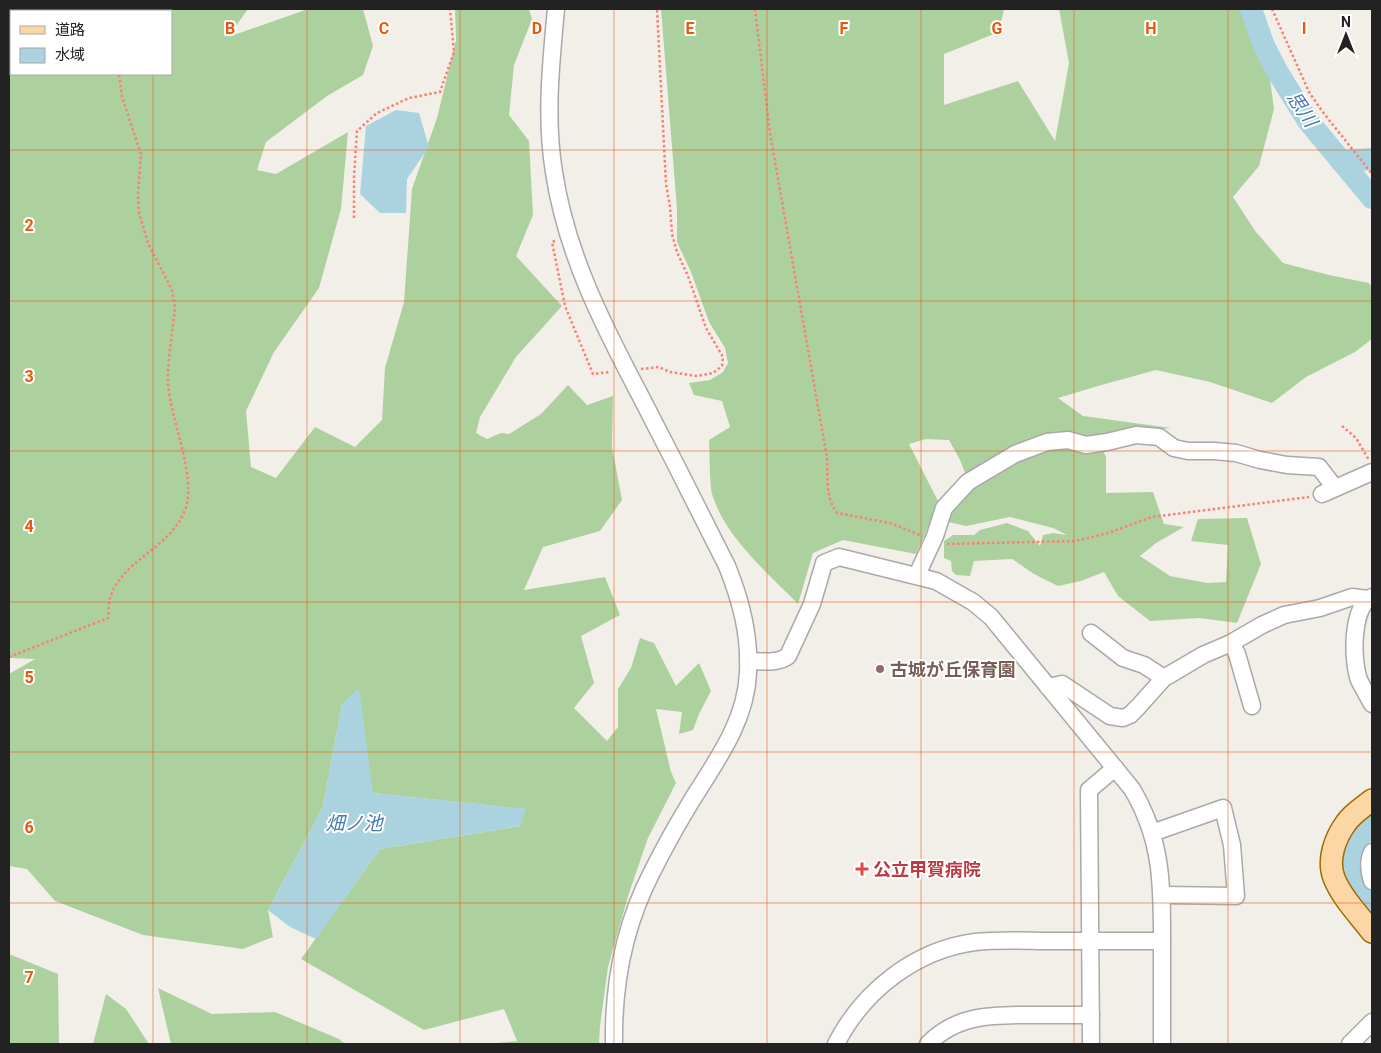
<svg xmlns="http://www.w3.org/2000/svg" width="1381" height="1053" viewBox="0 0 1381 1053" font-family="Roboto,'Noto Sans JP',sans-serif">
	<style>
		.forest { fill: #add19e; fill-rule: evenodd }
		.water { fill: #aad3df }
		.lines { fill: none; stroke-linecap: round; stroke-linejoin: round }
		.river { stroke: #aad3df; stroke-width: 22 }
		.minor-casing { stroke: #a9a9a9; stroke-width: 19 }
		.major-casing { stroke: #a06b00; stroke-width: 24 }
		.path { stroke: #fa8072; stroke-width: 2.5; stroke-dasharray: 2.5 2.5; stroke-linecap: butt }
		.minor { stroke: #fff; stroke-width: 16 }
		.major { stroke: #fcd6a4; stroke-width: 21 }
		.grid { fill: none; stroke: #e8590c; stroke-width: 1; stroke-opacity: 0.55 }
		.education-dot { fill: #8d6e63; stroke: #fff; stroke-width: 2 }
		.health-dot { fill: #e0444e; stroke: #fff; stroke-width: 2 }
		.labels { text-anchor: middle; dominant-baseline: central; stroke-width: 4; stroke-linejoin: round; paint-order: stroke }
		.education-label { font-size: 18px; font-weight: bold; fill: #785e54; stroke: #fff; text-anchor: start }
		.health-label { font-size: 18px; font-weight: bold; fill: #be3a42; stroke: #fff; text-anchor: start }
		.water-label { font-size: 19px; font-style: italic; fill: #4a7aab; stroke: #fff }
		.grid-label { font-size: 16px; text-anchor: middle; font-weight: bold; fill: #e8590c; stroke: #fff; stroke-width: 4; stroke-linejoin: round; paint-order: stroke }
	</style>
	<rect width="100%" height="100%" fill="#f2efe9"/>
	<!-- forest -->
	<g class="forest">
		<path d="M9 9H248L228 37 308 9H363L373 46 363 75 327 96 266 142 257 170 276 174 348 132 341 209 319 288 274 352 246 411 251 467 276 478 315 427 355 447 382 420 385 368 404 302 412 189 437 118 456 40 455 9H529L532 19 514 65 509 115 529 141 533 215 516 256 562 306 516 357 480 417 476 433 487 439 501 433 509 434 541 414 568 385 587 405 613 396 612 447 622 500 600 531 543 547 524 590 605 577 620 615 581 636 594 683 574 708 607 741 618 727V689L631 668 640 638 654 643 676 686 699 663 711 691 699 714 693 730 679 734 682 712 656 709 671 772 676 783 648 838 629 893 608 967 600 1026 599 1044H485L517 1041 504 1009 424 1030 301 959 380 849 520 826 525 809 373 793 342 704 323 807 268 910 273 937 243 949 143 935 55 901 27 869 9 866V674L35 659 9 658ZM11 11H171V74H11Z"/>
		<path d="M661 9H1004L999 32 944 54V105L1018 81 1055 141 1069 63 1059 9H1255L1263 27 1274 109 1259 166 1233 197 1256 232 1283 263 1329 275 1369 283 1372 288V339L1355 352 1306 377 1272 403 1210 382 1156 370 1098 386 1058 398 1083 416 1171 428 1097 435 1106 457V493L1153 492 1164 524 1184 527 1156 543 1140 556 1170 576 1207 583 1226 582 1228 545 1191 541 1198 519 1247 518 1261 564 1237 623 1199 618 1150 621 1118 596 1104 572 1081 581 1058 586 1034 574 1012 559 974 561 970 576 956 575 952 571 951 561 944 558V541L953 535H974L980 530 1007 523 1028 531 1040 546 1043 535 1053 533 1067 535 1053 528 1010 517 966 526 948 522 954 504 969 483 960 460 949 440 926 439 909 444 939 503 916 554 843 540 813 553 798 604C768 573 727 539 713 497 709 486 710 453 709 440L730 427 722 401 694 395 689 383 710 380 723 372 728 363 725 348 709 322 691 272 677 242V209Z"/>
		<path d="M9 954 58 974 59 1044H9Z"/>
		<path d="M158 988 212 1014 275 1012 339 1039 345 1044H171Z"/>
		<path d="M106 994 126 1009 149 1044H93Z"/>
	</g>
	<!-- water -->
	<g class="water">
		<path d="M396 110 419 113 429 147 407 179 406 213H380L360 194 366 126Z"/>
		<path d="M359 688 373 793 526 809 520 826 380 849 316 939 290 927 268 910 323 807 342 704Z"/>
	</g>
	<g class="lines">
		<!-- river -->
		<g class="river">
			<path d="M1251 9 1264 46 1277 71 1308 121 1372 198"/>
			<path d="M1341 161 1372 159"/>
			<path d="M1372 824C1367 830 1358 837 1355 844 1347 866 1357 889 1372 905"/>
		</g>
		<defs>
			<g id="minor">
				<path d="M556 9C551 63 545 118 554 172 566 253 603 325 641 397 670 453 699 510 727 566 741 601 750 635 748 673 746 721 717 760 692 800 678 823 664 848 652 872 624 926 613 984 614 1044"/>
				<path d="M1322 494 1372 472"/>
				<path d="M917 575 935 536 944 508 968 482 1015 454 1047 442 1068 440 1086 445 1107 442 1136 435 1159 437 1174 448 1188 451H1214L1236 453 1260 460 1287 465 1319 467 1335 488"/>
				<path d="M1372 597C1351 607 1352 660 1359 680 1363 688 1368 696 1372 704"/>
				<path d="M1091 633 1123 658 1144 665 1164 678"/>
				<path d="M1231 643 1237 654 1252 706"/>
				<path d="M748 661C761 661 777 664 788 656L812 604 824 563 839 557 936 581 973 602 991 617 1132 789C1163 841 1162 887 1162 945 1162 978 1162 1011 1162 1044"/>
				<path d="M1048 687 1062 684 1110 716 1123 718 1130 715 1138 707 1164 678 1203 655 1231 643 1262 625 1284 615 1320 608 1352 597 1367 599"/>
				<path d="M1152 833 1223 808 1232 845 1236 896 1163 895"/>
				<path d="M1372 852C1368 861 1369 872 1372 881"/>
				<path d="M836 1044C863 991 915 950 975 942 1001 939 1029 941 1055 941 1091 941 1127 941 1162 941"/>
				<path d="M928 1044C956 1015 991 1015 1029 1015 1049 1015 1070 1015 1091 1015"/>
				<path d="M1091 1044 1089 790 1115 768"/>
				<path d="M1350 1044 1372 1022"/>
			</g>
			<path id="major" d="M1372 800C1363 807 1352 814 1346 823 1335 838 1327 860 1334 878 1342 898 1359 915 1372 932"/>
		</defs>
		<!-- minor casing -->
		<use href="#minor" class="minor-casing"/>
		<!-- major casing -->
		<use href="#major" class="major-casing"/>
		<!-- path -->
		<g class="path">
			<path d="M755 9 770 133 827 458C828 477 825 497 837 513L890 523 920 535"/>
			<path d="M1272 9 1309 92 1322 111 1372 174"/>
			<path d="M136 11 138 9"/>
			<path d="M354 218V176L357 131 377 113 409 98 440 92 454 52 450 9"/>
			<path d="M555 241 552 242 565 306 593 374 610 372"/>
			<path d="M641 369 659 367 670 372 697 376 713 373 722 366 723 357 706 328 688 276 677 252 672 234 670 207 666 184 657 9"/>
			<path d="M1342 426 1356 438 1369 460"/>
			<path d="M947 544 1076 541 1108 533 1152 517 1309 497"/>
			<path d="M9 657 108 618C109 611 108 602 111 595 124 559 173 547 186 507 196 475 170 418 168 383 167 362 173 330 175 308L172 290 148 243 139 213 138 194 141 154 122 97 119 74"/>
		</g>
		<!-- minor -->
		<use href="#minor" class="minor"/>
		<!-- major -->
		<use href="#major" class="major"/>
	</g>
	<!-- grid -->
	<path class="grid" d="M153 9V11M307 9V1044M460 9V1044M614 9V1044M767 9V1044M921 9V1044M1074 9V1044M1228 9V1044M153 74V1044M9 150H1372M9 301H1372M9 451H1372M9 602H1372M9 752H1372M9 903H1372"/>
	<!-- markers -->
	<circle class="education-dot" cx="880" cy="669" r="5"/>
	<path class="health-dot" d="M859.5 861.5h5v5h5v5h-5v5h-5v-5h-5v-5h5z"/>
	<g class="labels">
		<!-- education labels -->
		<g class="education-label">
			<text x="890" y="669">古城が丘保育園</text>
		</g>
		<!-- health labels -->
		<g class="health-label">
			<text x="873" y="869">公立甲賀病院</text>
		</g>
		<!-- water labels -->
		<g class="water-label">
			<text transform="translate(1302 109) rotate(56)">思川</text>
			<text x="354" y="823">畑ノ池</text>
		</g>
	</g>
	<g class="grid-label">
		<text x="230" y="34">B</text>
		<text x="384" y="34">C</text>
		<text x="537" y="34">D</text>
		<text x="690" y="34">E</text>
		<text x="844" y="34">F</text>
		<text x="997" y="34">G</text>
		<text x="1151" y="34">H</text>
		<text x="1304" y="34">I</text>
		<text x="29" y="231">2</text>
		<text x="29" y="382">3</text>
		<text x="29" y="532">4</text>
		<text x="29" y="683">5</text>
		<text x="29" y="833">6</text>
		<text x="29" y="983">7</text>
	</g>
	<!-- border -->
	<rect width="1381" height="1053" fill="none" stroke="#222222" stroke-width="20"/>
	<!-- legend -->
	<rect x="10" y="10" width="162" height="65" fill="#ffffff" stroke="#a7a7a7"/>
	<rect x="20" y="26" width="25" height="8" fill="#fcd6a4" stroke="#a7a7a7"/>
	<text x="55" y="35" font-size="15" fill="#222222">道路</text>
	<rect x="20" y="48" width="25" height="15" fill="#aad3df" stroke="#a7a7a7"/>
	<text x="55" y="60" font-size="15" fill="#222222">水域</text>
	<!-- north arrow -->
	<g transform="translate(1346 35)" stroke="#ffffff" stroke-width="4" paint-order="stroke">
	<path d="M0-4L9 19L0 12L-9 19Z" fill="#222222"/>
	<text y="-8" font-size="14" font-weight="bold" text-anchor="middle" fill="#222222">N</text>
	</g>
</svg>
